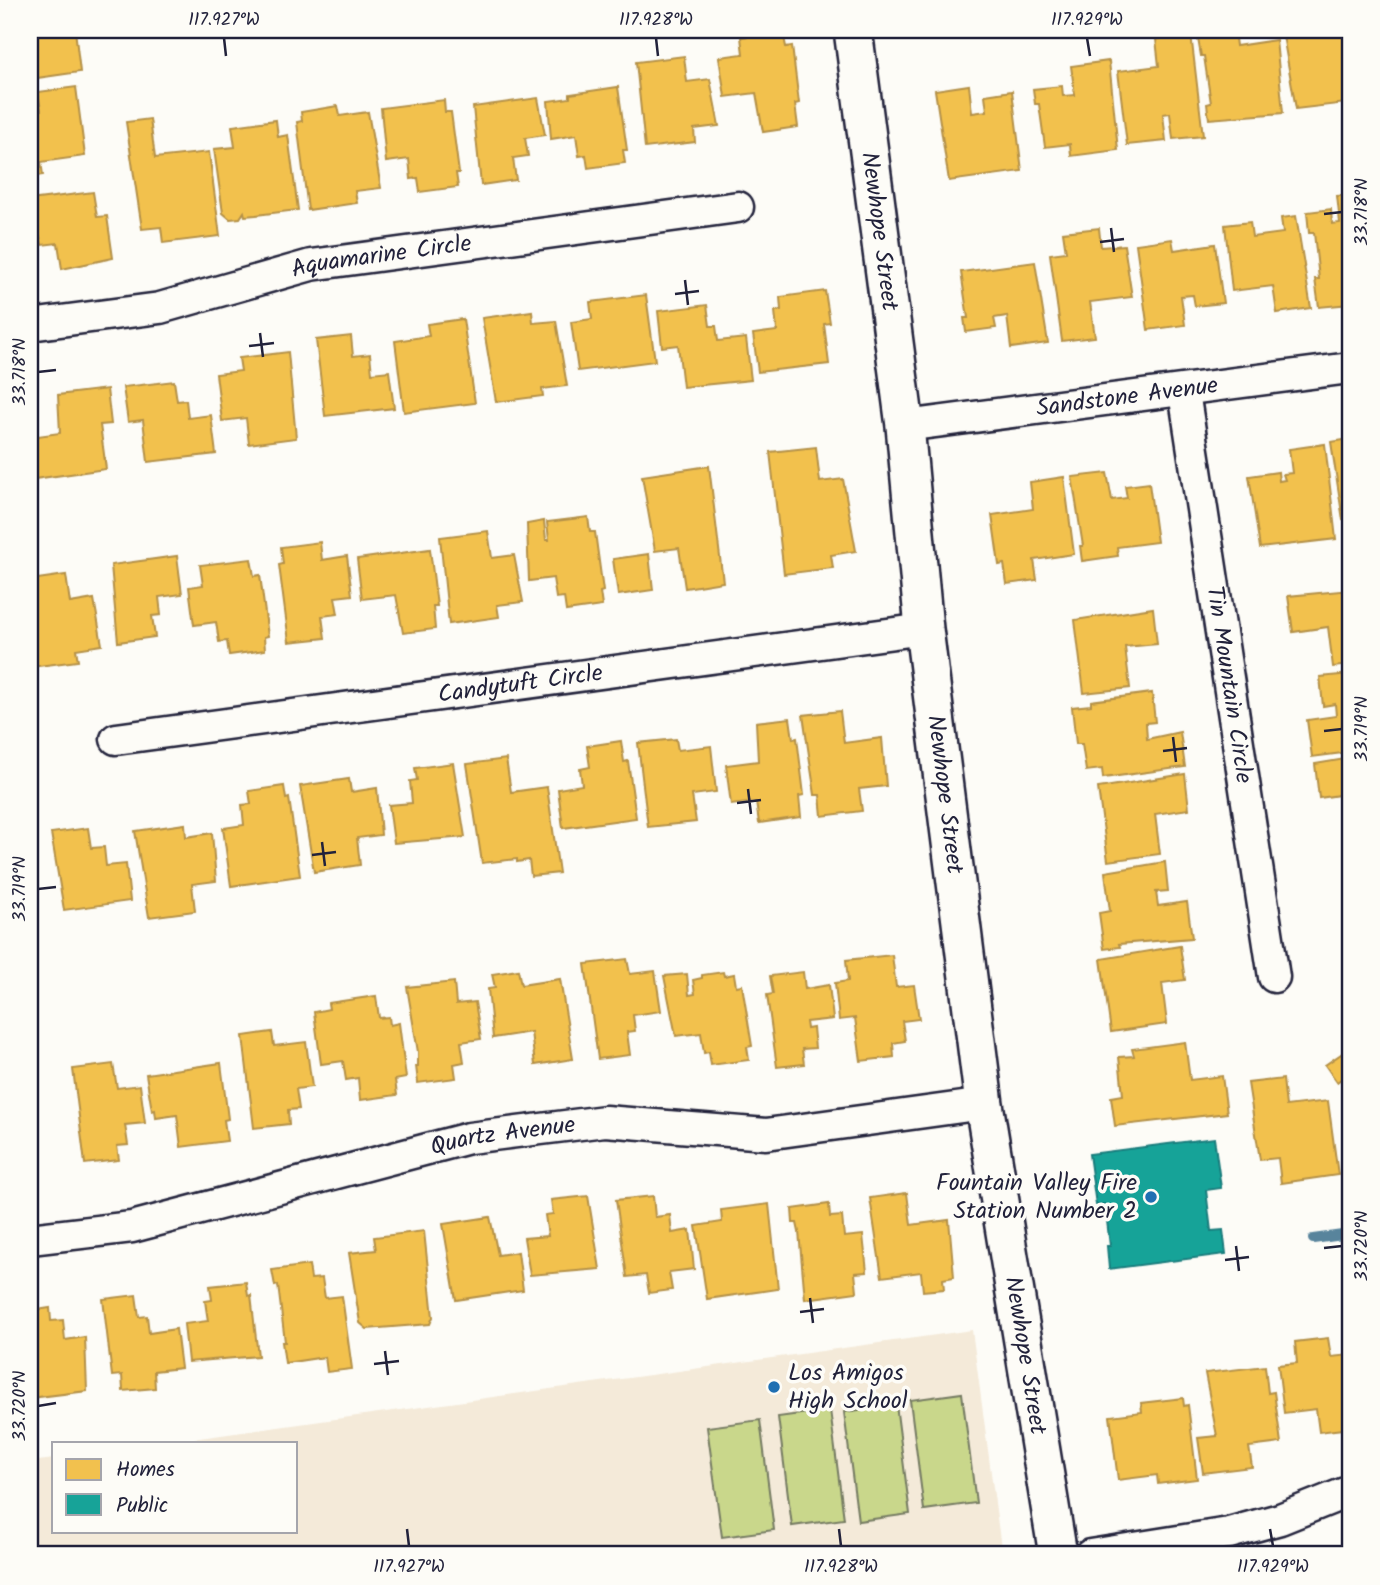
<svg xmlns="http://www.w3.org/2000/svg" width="1380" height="1585" viewBox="0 0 1380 1585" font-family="Kalam,sans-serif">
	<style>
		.built { fill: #f4ead9 }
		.green { fill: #c9d78b; stroke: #767c63; stroke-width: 2 }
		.homes { fill: #f2c14e; stroke: #b49148; stroke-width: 2 }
		.public { fill: #17a398; stroke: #1a7c7c; stroke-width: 2 }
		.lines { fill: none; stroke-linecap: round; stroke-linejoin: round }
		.stream { stroke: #58849c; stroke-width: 10 }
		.minor-casing { stroke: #22223b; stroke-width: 35 }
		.tertiary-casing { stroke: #22223b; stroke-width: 42 }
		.minor { stroke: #fdfcf7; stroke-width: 30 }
		.tertiary { stroke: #fdfcf7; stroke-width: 37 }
		.ticks { fill: none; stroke: #22223b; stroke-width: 2.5 }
		.poi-dot { fill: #1f6fb2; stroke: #fdfcf7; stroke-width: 2.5 }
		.labels { text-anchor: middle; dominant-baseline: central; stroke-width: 7; stroke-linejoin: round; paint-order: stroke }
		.street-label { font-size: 24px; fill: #22223b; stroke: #fdfcf7 }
		.poi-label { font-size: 24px; fill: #22223b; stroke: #fdfcf7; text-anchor: end }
		.neatline { fill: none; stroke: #22223b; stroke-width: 2.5 }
		.ticks-label { font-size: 18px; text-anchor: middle; fill: #22223b }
	</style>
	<rect width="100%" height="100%" fill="#fdfcf7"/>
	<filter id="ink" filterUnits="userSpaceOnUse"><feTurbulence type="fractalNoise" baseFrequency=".0143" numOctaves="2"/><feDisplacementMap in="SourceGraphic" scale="14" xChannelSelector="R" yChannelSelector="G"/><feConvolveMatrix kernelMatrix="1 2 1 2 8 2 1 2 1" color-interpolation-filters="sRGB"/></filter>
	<g filter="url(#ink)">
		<!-- built -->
		<path class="built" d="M972 1330 1002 1555H30V1462L54 1459V1531H296V1443H164Z"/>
		<!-- green -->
		<g class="green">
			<path d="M962 1393 976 1503 924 1510 910 1400Z"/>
			<path d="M896 1405 910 1514 858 1521 844 1412Z"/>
			<path d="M830 1410 844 1519 792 1526 778 1417Z"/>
			<path d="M760 1420 774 1530 722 1537 707 1427Z"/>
		</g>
		<!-- homes -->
		<g class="homes">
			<path d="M30 30H75L80 72 30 79Z"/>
			<path d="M1234 30 1236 46 1276 40 1283 113 1209 119 1207 104 1211 103 1204 56H1201L1197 33Z"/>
			<path d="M1282 30H1318L1319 36 1329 35 1328 30H1350V121L1346 103 1296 109Z"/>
			<path d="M783 32 786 47 792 46 799 103 795 104 798 127 763 132 756 93 725 97 719 57 743 54 741 37Z"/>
			<path d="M1191 34 1203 136 1173 139 1170 113 1163 114 1166 141 1127 145 1118 71 1159 66 1156 39Z"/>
			<path d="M684 56 687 82 710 79 719 126 694 129 695 142 645 148 636 62Z"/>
			<path d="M1109 61 1118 150 1071 156 1070 144 1045 147 1039 104H1035L1033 89 1062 86 1063 96 1075 95 1071 66Z"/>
			<path d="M969 85 972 113 987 111 985 95 1012 91 1022 171 949 181 935 90Z"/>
			<path d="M76 87 85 156 41 162 43 175 30 177V112L41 110 38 92Z"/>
			<path d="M618 87 627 150H623L625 163 588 168 586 155 579 156 576 135 551 139 548 101 570 98V94Z"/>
			<path d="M538 98 545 135 525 138 528 156 513 158 516 180 481 185 473 107Z"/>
			<path d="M444 100 445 112H451L459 173H456L458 187 420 192 418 178 411 179 409 159 386 162 381 108Z"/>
			<path d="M338 106 340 116 368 112 381 188 355 191 357 203 308 210 297 122 302 121 301 112Z"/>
			<path d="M150 119 155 158 209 152 220 236 163 243 161 227 142 229 126 122Z"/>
			<path d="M276 120 278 137 288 135 298 210 256 215 245 216 244 212 240 218 230 219 223 213 214 149 235 147 232 126Z"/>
			<path d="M93 192 97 217 107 216 113 258 62 269 58 243 42 245 40 237 30 238V200Z"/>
			<path d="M1350 195V304L1319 307 1315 279H1319L1314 233H1309L1307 212 1331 209 1332 224 1340 223 1337 196Z"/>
			<path d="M1296 216 1311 308 1277 313 1273 286 1232 291 1225 225 1250 222 1252 237 1283 233 1281 218Z"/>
			<path d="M1099 228 1101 247 1124 245 1132 297 1090 302 1095 337 1062 341 1050 254 1066 252 1063 232Z"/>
			<path d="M1172 239 1174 250 1215 244 1223 303 1195 306 1193 295 1181 296 1185 325 1148 330 1136 244Z"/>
			<path d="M1035 262 1048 343 1011 348 1007 316 994 318 996 328 966 332 964 318H968L961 272Z"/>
			<path d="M825 291 830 323 824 324 829 364 758 372 753 334 777 331 775 311 781 310 780 297Z"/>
			<path d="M646 295 655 361 578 371 571 322 592 319 590 302Z"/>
			<path d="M707 305 710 326H716L718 341 746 338 751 380 683 387 678 345 662 347 658 311Z"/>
			<path d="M532 311 533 323 556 321 567 386 542 389 543 396 496 402 482 318Z"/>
			<path d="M463 319 475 403 404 412 395 341 429 336 427 324Z"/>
			<path d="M351 336 353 356 370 354 372 373 389 371 394 408 325 416 316 340Z"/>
			<path d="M288 352 296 438 249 444 246 418 222 421 216 374 241 371 239 358Z"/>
			<path d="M174 381 177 401 186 400 188 418 211 415 216 454 148 462 143 420 128 422 123 387Z"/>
			<path d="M107 389 111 424 100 425 106 469 34 479 30 437 60 433 58 395Z"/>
			<path d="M1350 439V519L1343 520 1331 442Z"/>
			<path d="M1325 444 1336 539 1260 548 1249 476 1278 472 1279 481 1285 480 1283 474 1292 473 1289 449Z"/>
			<path d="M816 447 820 482 843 479 856 551 831 555 833 568 784 574 770 452Z"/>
			<path d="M709 466 723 582 685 588 679 548 655 551 642 476Z"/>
			<path d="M1107 473 1112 500 1127 498 1125 486 1149 483 1157 542 1117 547 1118 556 1082 561 1080 546H1083L1072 477Z"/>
			<path d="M1064 477 1074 554 1034 560 1037 580 1007 584 1004 564 999 565 992 515 1033 509 1030 482Z"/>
			<path d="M588 517 590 532H595L603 591 600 592 602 606 566 611 564 597 556 598 553 578 529 581 527 524 544 521 546 540H549L547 522Z"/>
			<path d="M488 531 492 558 514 555 523 602 497 605 499 617 449 624 440 537Z"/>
			<path d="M320 542 322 560 347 556 352 595 335 597 338 614 322 616 325 638 289 642 279 565 283 564 281 547Z"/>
			<path d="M430 549 437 606H433L435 629 403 633 396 595 362 599 357 559Z"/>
			<path d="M649 554 653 590 618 595 613 559Z"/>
			<path d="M177 556 182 594 159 597 161 615 152 616 155 637 118 642 111 565Z"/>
			<path d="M251 559 254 576 260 575 268 636 264 637 265 650 229 655 227 641 219 642 216 622 194 625 189 587 203 585 200 565Z"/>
			<path d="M66 575 70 603 94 599 102 645 76 649 78 661 30 667V580Z"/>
			<path d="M1350 590V665L1333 667 1328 627 1293 632 1288 596Z"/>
			<path d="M1153 608 1157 644 1125 647 1130 688 1084 693 1075 620Z"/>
			<path d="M1350 674V752L1312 757 1307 720 1336 716 1335 704 1323 706 1320 677Z"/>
			<path d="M1152 693 1155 722 1146 723 1147 739 1180 732 1185 767 1103 778 1102 769 1086 771 1082 744H1076L1072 707 1091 705V701Z"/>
			<path d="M840 711 844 743 882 738 886 786 859 789 862 811 822 816 820 795H815L803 715Z"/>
			<path d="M790 718 793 739 797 738 804 795 799 796 801 817 759 823 756 802 731 805 726 765 758 761 756 722Z"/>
			<path d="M676 739 678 750 711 746 716 792 692 795 696 822 648 827 638 743Z"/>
			<path d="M621 741 624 762 628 761 636 818 563 828 558 789 582 785 580 769 590 767 587 746Z"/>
			<path d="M506 759 511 792 547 787 559 873 531 876 529 860 517 862V859L482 863 467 764Z"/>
			<path d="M1345 759 1350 760V826L1346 794 1319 798 1315 764Z"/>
			<path d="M453 763 465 837 394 843 389 805 412 803 410 781 417 780 415 768Z"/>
			<path d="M1185 774 1189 809 1155 814 1160 854 1108 861 1098 788Z"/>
			<path d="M349 779 351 792 377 788 381 835 357 838 360 865 314 872 300 786Z"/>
			<path d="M284 786 286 799 289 798 300 876 231 886 223 828 244 825 242 805 251 804 249 791Z"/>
			<path d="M185 824 186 837 212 833 216 881 192 884 195 911 149 917 135 831Z"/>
			<path d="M88 828 91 848 104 847 106 866 126 864 130 901 64 910 51 833Z"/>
			<path d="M1165 862 1168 891 1156 892 1158 906 1187 902 1192 938 1119 944 1120 947 1104 949 1099 913 1110 911 1105 872Z"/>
			<path d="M1180 946 1185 980 1162 983 1167 1024 1111 1032 1101 959Z"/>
			<path d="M892 955 896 987 914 985 919 1019 902 1021 905 1041 893 1043 894 1057 861 1061 855 1018 839 1020 835 983 848 981 846 960Z"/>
			<path d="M627 959 630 974 655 971 661 1011 633 1015 635 1031 627 1032 630 1055 598 1059 585 964Z"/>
			<path d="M518 970 521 985 560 979 573 1059 535 1065 531 1032 493 1038 488 989 495 988 492 974Z"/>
			<path d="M723 972 724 976 734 974 736 986 742 985 752 1046 747 1047 749 1060 711 1065 709 1052 704 1053 701 1033 676 1036 664 976 687 974 689 995 695 994 693 980 702 978V975Z"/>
			<path d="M803 972 805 989 829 985 833 1019 806 1022 807 1029 813 1028 815 1048 802 1049 804 1064 777 1067 767 995 773 994 770 976Z"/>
			<path d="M454 982 456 1004 475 1002 481 1039 461 1042 464 1062 454 1064 456 1078 418 1083 416 1066H418V1052L407 987Z"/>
			<path d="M376 996 379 1018 389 1017 390 1025 399 1023 406 1078 395 1080 397 1095 360 1100 358 1078 346 1080 343 1061 321 1064 314 1012 329 1009 328 1003Z"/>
			<path d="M272 1032 274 1046 306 1042 312 1087 296 1089 299 1109 288 1110 289 1124 254 1128 243 1036Z"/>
			<path d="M1185 1042 1190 1080 1222 1076 1227 1113 1115 1126 1111 1097 1123 1095 1119 1057 1134 1056 1132 1049Z"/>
			<path d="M1350 1048V1092L1341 1079 1337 1082 1325 1065Z"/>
			<path d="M221 1063 228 1119 224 1120 227 1141 181 1147 177 1115 156 1118 155 1110 152 1111 146 1074Z"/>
			<path d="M113 1064 117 1088 140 1085 145 1123 125 1125 128 1145 117 1146 119 1160 85 1164 73 1069Z"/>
			<path d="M1283 1079 1286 1106 1328 1101 1338 1175 1281 1183 1278 1158 1260 1160 1248 1083Z"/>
			<path d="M907 1193 911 1225 949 1220 954 1277 943 1279 944 1289 923 1291 921 1272 882 1277 870 1198Z"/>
			<path d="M588 1196 600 1269 530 1275 524 1238 548 1236 545 1215 553 1214 551 1200Z"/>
			<path d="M653 1196 655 1217 670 1215 672 1233 690 1230 694 1269 669 1272 672 1290 649 1293 646 1275 627 1277 616 1200Z"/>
			<path d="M769 1204 778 1289 707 1299 696 1226 722 1222 721 1210Z"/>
			<path d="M829 1204 830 1217 842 1216 844 1237 863 1235 867 1272 855 1273 857 1292 805 1299 799 1232 797 1223H793L792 1209Z"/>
			<path d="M490 1217 498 1255 518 1252 523 1290 456 1300 443 1224Z"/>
			<path d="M424 1231 433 1317 430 1324 367 1329 360 1323 349 1253 376 1250 374 1237Z"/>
			<path d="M309 1265 311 1279 322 1278 325 1298 342 1296 352 1369 327 1372 325 1357 285 1363 282 1342H285L278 1285 275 1286 272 1270Z"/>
			<path d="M246 1282 248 1296 251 1295 258 1356 188 1362 184 1324 208 1321 205 1301 212 1300 210 1286Z"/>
			<path d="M136 1295 139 1317 147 1316 149 1333 176 1329 181 1368 154 1371 155 1388 123 1391 122 1375 112 1376 103 1299Z"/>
			<path d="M50 1308 51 1321 63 1320 65 1340 85 1337 87 1391 30 1398V1311Z"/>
			<path d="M1328 1338 1331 1357 1350 1355V1428L1319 1432 1316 1409 1284 1413 1278 1365 1297 1363 1295 1342Z"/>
			<path d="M1265 1366 1268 1393 1274 1392 1281 1443 1249 1447 1252 1467 1203 1473 1198 1438 1217 1436 1205 1373Z"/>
			<path d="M1183 1398 1184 1406 1188 1405 1197 1479 1158 1484 1157 1475 1118 1480 1110 1416 1142 1412 1141 1403Z"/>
		</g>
		<!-- public -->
		<path class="public" d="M1214 1138 1221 1188 1206 1190 1211 1231 1223 1230 1226 1254 1109 1269 1107 1246H1110L1105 1204 1096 1205 1089 1154Z"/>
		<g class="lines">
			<!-- stream -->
			<path class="stream" d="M1313 1239 1350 1234"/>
			<defs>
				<g id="minor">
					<path id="s1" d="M30 325 160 308 311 265 738 207"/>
					<path id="s2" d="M1184 392 1274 977"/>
					<path id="s3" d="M905 426 1350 368"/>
					<path id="s4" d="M116 739 924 629"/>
					<path id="s5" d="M30 1239 132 1227 469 1138 605 1121 766 1134 984 1104"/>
					<path d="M1090 1555 1229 1533 1280 1519 1350 1491"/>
				</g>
				<g id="tertiary">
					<path id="s6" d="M853 30 905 426 924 629 984 1104 1058 1555"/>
				</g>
			</defs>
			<!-- minor casing -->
			<use href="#minor" class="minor-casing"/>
			<!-- tertiary casing -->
			<use href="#tertiary" class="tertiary-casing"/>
			<!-- minor -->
			<use href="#minor" class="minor"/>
			<!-- tertiary -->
			<use href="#tertiary" class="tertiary"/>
		</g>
	</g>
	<!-- ticks -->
	<path class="ticks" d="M224 38 226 56M656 38 658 56M1087 38 1090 56M1324 214 1342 212M1111 228 1114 252M1100 242 1124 239M685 280 688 305M675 294 699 291M260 333 263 357M249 346 274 343M38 372 56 370M1324 731 1342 729M1173 737 1176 762M1163 751 1187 748M748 789 751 814M737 803 761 800M322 842 325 866M312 855 336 852M38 889 56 887M1236 1246 1239 1271M1324 1248 1342 1246M1225 1260 1249 1257M810 1298 813 1323M800 1312 824 1309M385 1351 388 1375M374 1364 399 1361M38 1406 56 1403M407 1529 409 1546M839 1529 841 1546M1270 1529 1273 1546"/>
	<!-- markers -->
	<g class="poi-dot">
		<circle cx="1151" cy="1197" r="7"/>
		<circle cx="774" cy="1387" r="7"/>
	</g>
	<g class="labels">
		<!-- street labels -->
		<g class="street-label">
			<text stroke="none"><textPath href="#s6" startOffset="203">Newhope Street</textPath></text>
			<text stroke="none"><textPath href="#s1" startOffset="359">Aquamarine Circle</textPath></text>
			<text stroke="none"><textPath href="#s3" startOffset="224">Sandstone Avenue</textPath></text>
			<text stroke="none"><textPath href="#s4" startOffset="408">Candytuft Circle</textPath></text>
			<text stroke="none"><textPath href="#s2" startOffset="296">Tin Mountain Circle</textPath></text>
			<text stroke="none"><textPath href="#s6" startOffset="770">Newhope Street</textPath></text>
			<text stroke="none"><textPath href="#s5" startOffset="485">Quartz Avenue</textPath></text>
			<text stroke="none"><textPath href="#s6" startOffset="1337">Newhope Street</textPath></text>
		</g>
		<!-- poi labels -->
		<g class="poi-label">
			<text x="1137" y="1183">Fountain Valley Fire<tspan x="1137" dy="28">Station Number 2</tspan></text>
			<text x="788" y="1373" text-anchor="start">Los Amigos<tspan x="788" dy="28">High School</tspan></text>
		</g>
	</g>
	<!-- margin -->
	<rect width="1380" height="1585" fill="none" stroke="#fdfcf7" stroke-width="77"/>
	<!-- legend -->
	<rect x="52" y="1442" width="245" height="91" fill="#fdfcf7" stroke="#a5a5ac" stroke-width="2"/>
	<rect x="66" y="1459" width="35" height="21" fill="#f2c14e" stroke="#a5a5ac" stroke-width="2"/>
	<text x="116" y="1476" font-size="21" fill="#22223b">Homes</text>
	<rect x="66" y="1494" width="35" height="21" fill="#17a398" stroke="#a5a5ac" stroke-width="2"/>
	<text x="116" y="1512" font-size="21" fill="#22223b">Public</text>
	<rect x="38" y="38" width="1304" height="1508" class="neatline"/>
	<g class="ticks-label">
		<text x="224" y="25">117.927°W</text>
		<text x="656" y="25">117.928°W</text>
		<text x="1087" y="25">117.929°W</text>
		<text transform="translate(1361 212) rotate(-90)" y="6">33.718°N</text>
		<text transform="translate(19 372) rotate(-90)" y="6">33.718°N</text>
		<text transform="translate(1361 729) rotate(-90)" y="6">33.719°N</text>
		<text transform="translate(19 889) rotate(-90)" y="6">33.719°N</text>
		<text transform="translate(1361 1246) rotate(-90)" y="6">33.720°N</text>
		<text transform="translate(19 1406) rotate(-90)" y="6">33.720°N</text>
		<text x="409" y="1572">117.927°W</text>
		<text x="841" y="1572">117.928°W</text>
		<text x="1273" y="1572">117.929°W</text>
	</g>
</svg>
